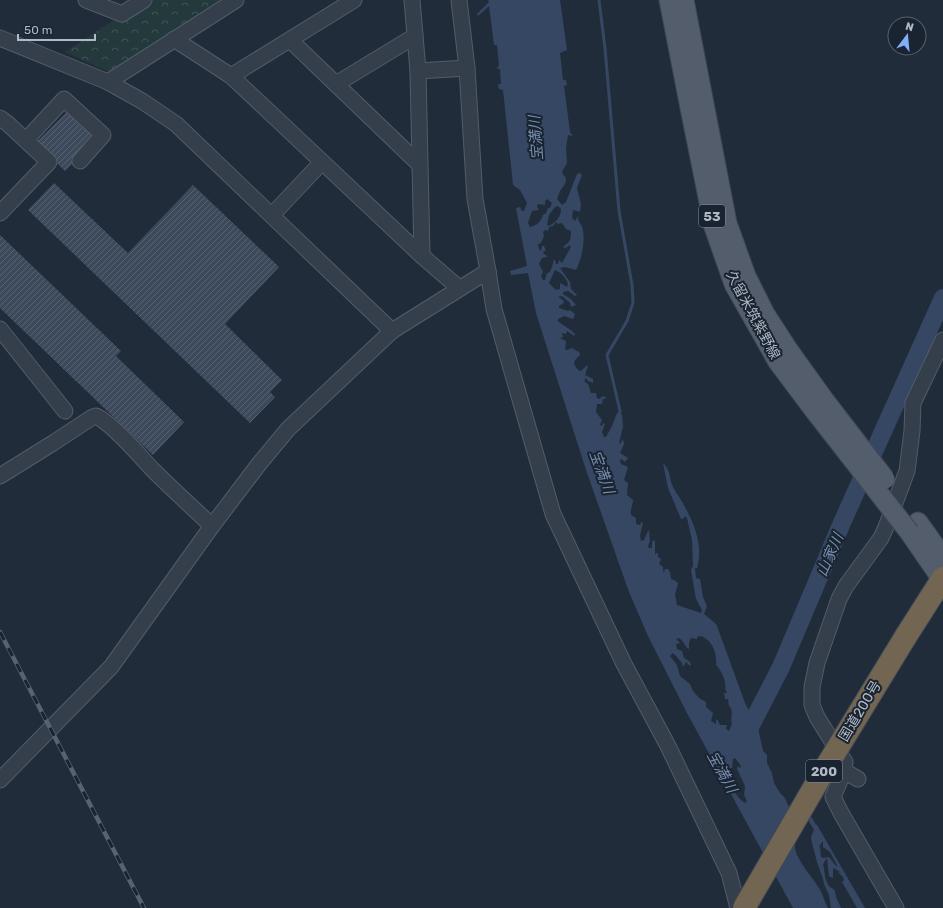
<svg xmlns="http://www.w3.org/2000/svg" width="943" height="908" viewBox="0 0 943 908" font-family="Rubik,'Noto Sans JP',sans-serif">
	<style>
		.park { fill: url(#park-crowns) }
		.water { fill: #354763; fill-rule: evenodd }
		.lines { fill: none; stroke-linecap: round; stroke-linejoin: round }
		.stream { stroke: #354763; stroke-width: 3 }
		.river { stroke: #354763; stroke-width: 18 }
		.building { fill: url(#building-hatch) }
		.minor-casing { stroke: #535c69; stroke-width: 17 }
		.major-casing { stroke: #3e4754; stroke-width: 21 }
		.highway-casing { stroke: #404956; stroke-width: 24 }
		.minor { stroke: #353e4b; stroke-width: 15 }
		.major { stroke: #535d6c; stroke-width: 19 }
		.highway { stroke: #726652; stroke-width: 22 }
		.rail-casing { stroke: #576273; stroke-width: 4.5 }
		.rail { stroke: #1a2330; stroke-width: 3; stroke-dasharray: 9; stroke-linecap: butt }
		.major-bridge-casing { stroke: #3e4754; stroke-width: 21; stroke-linecap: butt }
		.highway-bridge-casing { stroke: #404956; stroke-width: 24; stroke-linecap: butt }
		.major-bridge { stroke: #535d6c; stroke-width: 19 }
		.highway-bridge { stroke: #726652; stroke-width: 22 }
		.labels { text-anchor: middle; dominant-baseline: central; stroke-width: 4; stroke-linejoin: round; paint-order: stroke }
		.shield { fill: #1a2330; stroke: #838c9a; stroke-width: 1 }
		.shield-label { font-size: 13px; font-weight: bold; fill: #b0b9c7 }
		.street-label { font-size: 14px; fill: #b0b9c7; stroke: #1a2330 }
		.water-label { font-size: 15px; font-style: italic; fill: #778eb1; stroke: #1a2330 }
	</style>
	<defs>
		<pattern id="park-crowns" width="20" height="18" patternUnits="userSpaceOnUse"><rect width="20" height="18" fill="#23393c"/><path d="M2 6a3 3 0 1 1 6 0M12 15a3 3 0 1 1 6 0" fill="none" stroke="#405457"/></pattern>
		<pattern id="building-hatch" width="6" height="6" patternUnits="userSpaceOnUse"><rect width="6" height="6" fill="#3d4a5b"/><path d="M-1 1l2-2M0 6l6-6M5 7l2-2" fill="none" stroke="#566271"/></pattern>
	</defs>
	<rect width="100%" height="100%" fill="#212c3b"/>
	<!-- park -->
	<path class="park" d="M145 0H226L118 76 65 52Z"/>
	<!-- water -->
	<g class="water">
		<path d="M488 0H560L567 50 560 53 563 80H566L567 85 564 86 570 132 573 136 568 135 566 148 567 163 562 172 563 175 565 176 566 180 565 184 560 191 557 199 562 205 566 202 577 174 580 173 582 175 577 188 581 204 580 212 573 210 572 218 575 221 578 216C578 224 582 223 583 230 585 243 582 258 576 270L565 267 560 268 570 282 571 289 577 295 575 296 568 291 563 292V294L571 299 576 305 571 307 570 303 562 296 558 297 563 300 564 303 559 306V308L568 311 570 310 575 314 573 319 564 316 558 319V321C563 326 570 328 575 334L574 336 567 331 566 334 562 333 563 337 560 338 566 341V343L565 349 567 350 572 348 579 352 580 355 575 360 574 364 578 370 581 371 586 366H588L585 375 593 379V383L588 381 586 378 584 381 588 384 591 393H596L597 398 599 399 603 396 607 398 603 399 602 404H597L596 412 602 420 600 425 602 426 603 423 605 424 602 432 604 437H606L612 426 617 413 622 414 623 427 619 443 620 444 623 439 624 444 620 453 628 458 625 462 621 459 620 461 621 464 628 467 624 480 628 483 627 495 633 500C633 505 630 509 631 515L636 518V524L640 525 641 522 643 523 640 536 641 541 644 540 648 531H649L650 541 648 546 649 548H652V542L654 540 655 541V554L658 553V557L661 559 659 564 663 567V571L664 572 665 569H668L670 572 671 579 676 581 678 584 675 594 677 605 701 613 702 610 696 599 691 570 693 566 692 540 687 518 685 516 683 519H681L668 488 663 463 664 464C671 471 669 479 673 487 675 492 679 496 681 500 693 520 704 545 697 568H695L696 578 700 579 703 597 707 606 704 614 715 623 717 626 745 703 758 728 763 751 767 755V763L772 773 774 783 780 793 785 798 789 807 788 816 792 839 795 845C794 858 812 876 819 888 823 894 824 901 828 908H793L687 713 648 636 629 592 586 470 536 313 528 273 511 275 510 271 527 266 516 208 520 207 522 211H524L527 203 520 190 513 185 503 90 499 89 498 84H501L500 69H497L499 65 497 45H494L489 6 478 16 477 14 489 2ZM547 199 552 203 550 208H548L546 213 543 215C541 222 537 225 530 227L528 223 532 211 539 210 537 207 538 204 545 205V201ZM558 206 561 209C561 217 556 222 549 226L547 225 549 215 555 207ZM556 222 558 224 562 223 566 229 571 231C571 241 570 241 563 247L566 248 569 245 571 247 562 263 559 260 558 264H556L555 260 554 259 552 267 550 272 547 273 545 280H543L541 276 543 272 539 264 542 258 547 257V256L543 253 544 251H546L544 246H542L541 251 539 249 538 244 541 243 544 236 543 232 545 230 548 231 549 227 553 226ZM555 270C561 272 566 278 568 284L567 287 560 283V289L556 290 549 283ZM701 636C713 641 717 653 716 665 721 670 727 682 725 689L727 693H724L725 699H728L729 706 731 708C733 713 730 719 732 724L729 731 726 729 727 725H720L717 719 716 720V724L711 721 713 713 706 707V702L699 698 693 691 690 684 680 676 677 665 670 656 673 653C677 656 679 660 682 663L683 667 686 662 690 666 691 664 689 661 684 658 682 651 677 649 676 644 680 643 676 639 679 638C683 640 685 647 689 649V643L691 638 697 639V637ZM735 758 741 766 740 768 738 766 737 769 745 786 744 795 747 801 745 803C736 799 726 774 719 764L720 761 726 768H732L733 759Z"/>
		<path d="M808 813 811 816 816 825H817L865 908H857L842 882 844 880 843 877 837 871 841 873 839 871 833 868V878L829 876 827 858 823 864C825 871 824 881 830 887 832 888 834 889 835 891L836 897 841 908H831L829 895 824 884 823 879 817 862 812 843 811 837 814 830 807 818ZM823 841V847L830 852 838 867 835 865 829 857 823 858 821 857 820 847 819 846Z"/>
	</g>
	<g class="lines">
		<!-- stream -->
		<g class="stream">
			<path d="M599 0 605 48 619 211 632 285 633 303 627 321 607 355 620 411 619 416"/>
			<path d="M614 444 616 432"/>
		</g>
		<!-- river -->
		<path class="river" d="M750 744V727L781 667 841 525 943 298"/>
	</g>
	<!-- building -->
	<g class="building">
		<path d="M69 110 98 138 65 171 36 143Z"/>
		<path d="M54 183 128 253 193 185 279 267 225 324 282 380 270 392 275 397 250 423 28 210Z"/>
		<path d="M0 235 121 351 116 356 184 422 153 455 0 308Z"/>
	</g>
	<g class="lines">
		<defs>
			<g id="minor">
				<path d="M86 0 122 14 144 0"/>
				<path d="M412 0 418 71 422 256"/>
				<path d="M459 0 467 68 475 199 488 271 494 309 553 514 624 664 668 746 729 873 738 908"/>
				<path d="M0 38 108 82 142 101 176 124 392 331"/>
				<path d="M174 39 231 76 422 256 459 288"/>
				<path d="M290 40 419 164"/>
				<path d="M418 71 467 68"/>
				<path d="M231 76 354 0"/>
				<path d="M108 82 236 0"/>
				<path d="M336 84 415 36"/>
				<path d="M0 118 7 123 49 162 0 213"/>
				<path d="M26 140 64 99 103 135 80 161"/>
				<path d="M272 215 322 162"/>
				<path d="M0 329 65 411"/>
				<path d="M0 476 53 443 91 418 96 416C113 424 139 455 152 469 172 489 192 507 212 526"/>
				<path d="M844 771 858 779"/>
				<path d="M0 780 111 667 212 526 259 464 288 429 392 331 488 271"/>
				<path d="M896 908 841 813 833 797 844 771 845 762 817 717 812 705V687L817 663 839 599 846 586 881 538 886 527 907 471 912 431 913 403 943 340"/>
			</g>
			<g id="major">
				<path d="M669 0 690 108 714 227 734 284 778 362 814 410"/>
				<path d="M684 0 727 223 746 276 765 314 787 348 825 401"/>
				<path d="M918 522 943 557"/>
				<path d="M910 533 943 581"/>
			</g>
			<path id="highway" d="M906 636 943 578"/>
		</defs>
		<!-- minor casing -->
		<use href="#minor" class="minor-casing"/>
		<!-- major casing -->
		<use href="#major" class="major-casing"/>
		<!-- highway casing -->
		<use href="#highway" class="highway-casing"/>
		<!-- minor -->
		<use href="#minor" class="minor"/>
		<!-- major -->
		<use href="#major" class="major"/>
		<!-- highway -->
		<use href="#highway" class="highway"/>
		<defs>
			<path id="rail" d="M0 632 144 908"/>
		</defs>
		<!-- rail casing -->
		<use href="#rail" class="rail-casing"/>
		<!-- rail -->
		<use href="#rail" class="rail"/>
		<defs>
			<g id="major-bridge">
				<path d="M825 401 885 479"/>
				<path d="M814 410 910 533"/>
			</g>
			<path id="highway-bridge" d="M744 908 826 767 906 636"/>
		</defs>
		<!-- major-bridge casing -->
		<use href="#major-bridge" class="major-bridge-casing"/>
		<!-- highway-bridge casing -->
		<use href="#highway-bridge" class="highway-bridge-casing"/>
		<!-- major-bridge -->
		<use href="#major-bridge" class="major-bridge"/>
		<!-- highway-bridge -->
		<use href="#highway-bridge" class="highway-bridge"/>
	</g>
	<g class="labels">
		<!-- shield labels -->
		<g class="shield">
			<rect x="699" y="205" width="26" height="22" rx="3"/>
			<rect x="806" y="760" width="36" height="22" rx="3"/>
		</g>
		<g class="shield-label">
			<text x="712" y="216">53</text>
			<text x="824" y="771">200</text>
		</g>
		<!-- street labels -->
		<g class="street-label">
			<text transform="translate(753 315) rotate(62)">久留米筑紫野線</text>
			<text transform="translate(860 711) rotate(-59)">国道200号</text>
		</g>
		<!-- water labels -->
		<g class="water-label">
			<text transform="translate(536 138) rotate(-94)">宝満川</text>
			<text transform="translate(602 472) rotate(70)">宝満川</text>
			<text transform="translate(830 555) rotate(-66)">山家川</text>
			<text transform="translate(722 772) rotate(61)">宝満川</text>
		</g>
	</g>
	<!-- north arrow -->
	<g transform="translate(907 36) rotate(16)"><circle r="19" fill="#1a2330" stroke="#565f6c"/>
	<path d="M0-3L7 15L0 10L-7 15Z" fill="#82affb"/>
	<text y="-6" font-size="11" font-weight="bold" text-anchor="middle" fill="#b0b9c7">N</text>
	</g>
	<!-- scale -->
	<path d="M18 34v6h77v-6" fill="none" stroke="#b0b9c7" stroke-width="2"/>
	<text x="24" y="34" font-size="12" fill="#b0b9c7" stroke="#1a2330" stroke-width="3" paint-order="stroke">50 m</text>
</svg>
